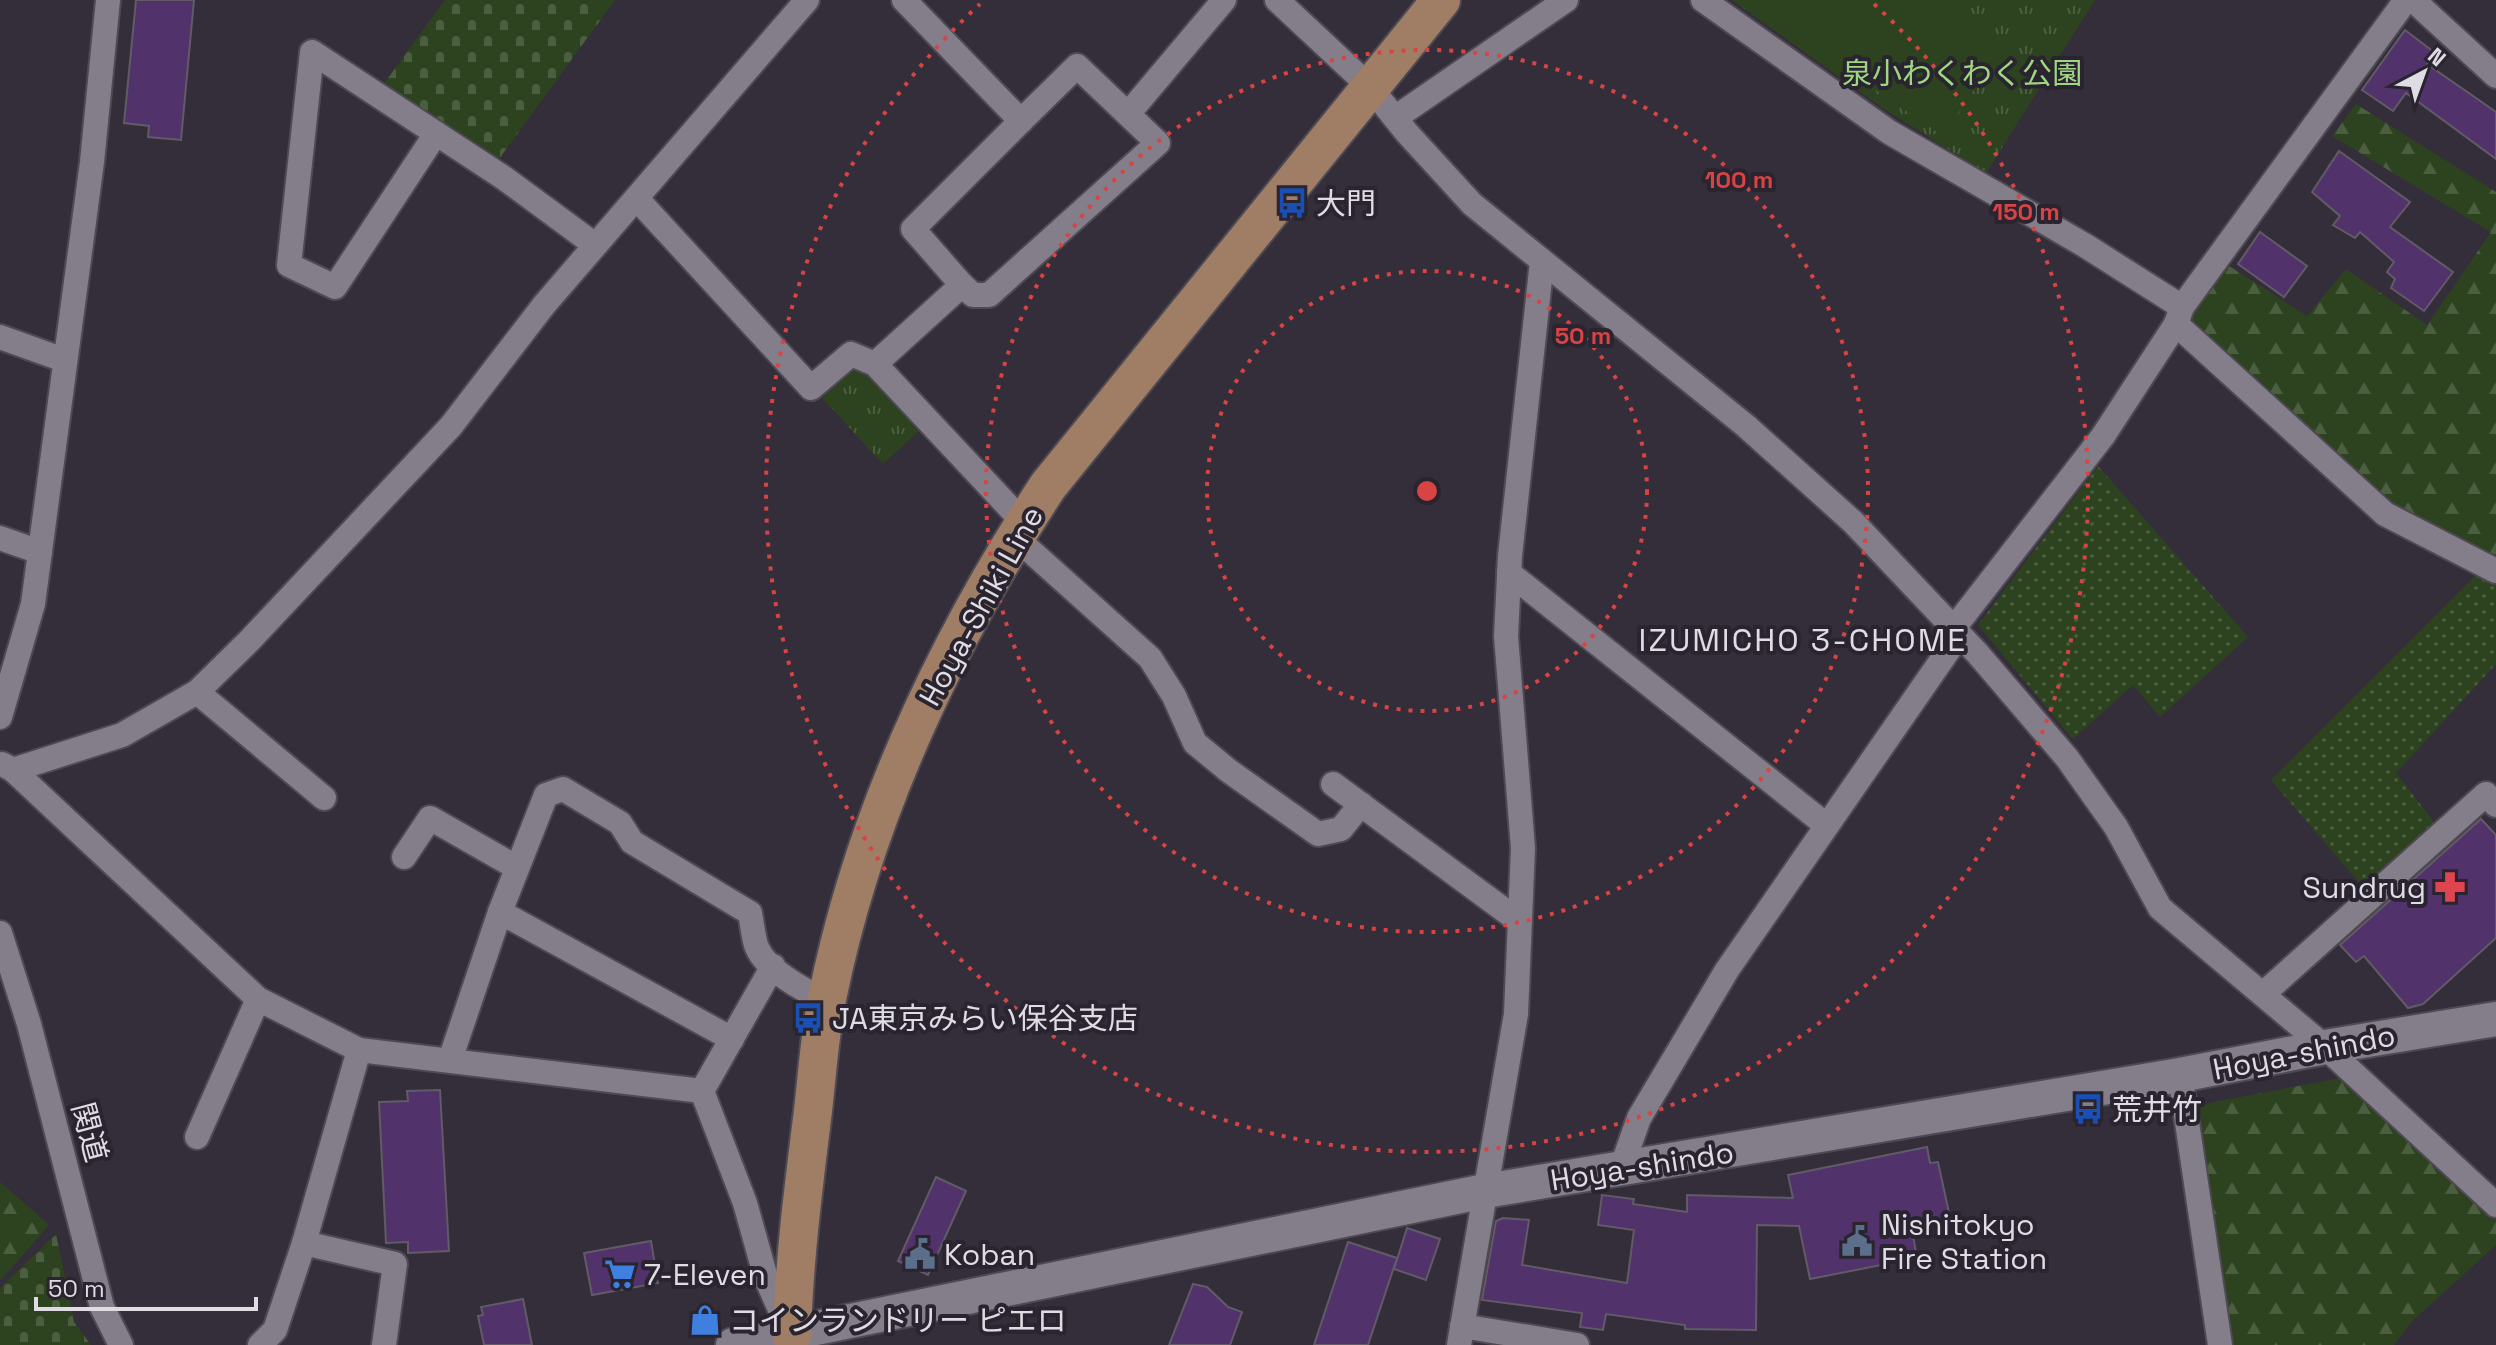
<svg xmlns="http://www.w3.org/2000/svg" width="2496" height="1345" viewBox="0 0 2496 1345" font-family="'Space Grotesk','Noto Sans JP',sans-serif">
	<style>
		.grass { fill: url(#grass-dots) }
		.forest { fill: url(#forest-firs) }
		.cemetery { fill: url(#cemetery-stones) }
		.park { fill: url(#park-tufts) }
		.pitch { fill: #2d431f }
		.building { fill: #51326a; stroke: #615b67; stroke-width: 2 }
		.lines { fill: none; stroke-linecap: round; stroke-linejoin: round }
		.minor-casing { stroke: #4e4953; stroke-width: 28 }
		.secondary-casing { stroke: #4e4953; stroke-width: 38 }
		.primary-casing { stroke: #4e4953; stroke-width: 42 }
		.minor { stroke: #847e8a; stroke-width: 24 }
		.secondary { stroke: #847e8a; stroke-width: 34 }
		.primary { stroke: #9f7e65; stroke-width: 38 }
		.ring { fill: none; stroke: #d84344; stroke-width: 4; stroke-dasharray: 4 8 }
		.labels { text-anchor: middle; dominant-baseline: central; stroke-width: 8; stroke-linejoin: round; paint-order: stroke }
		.park-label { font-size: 30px; fill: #9fd681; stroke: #29242f }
		.poi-label { font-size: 30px; fill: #e0dce3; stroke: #29242f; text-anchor: start }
		.street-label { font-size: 30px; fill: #e0dce3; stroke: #29242f }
		.neighbourhood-label { font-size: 32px; letter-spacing: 2px; fill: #e0dce3; stroke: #29242f }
		.centre { fill: #d84344; stroke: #29242f; stroke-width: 4 }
		.ring-label { font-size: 24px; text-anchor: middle; font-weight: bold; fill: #d84344; stroke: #29242f; stroke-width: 8; stroke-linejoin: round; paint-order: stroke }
	</style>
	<defs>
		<pattern id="grass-dots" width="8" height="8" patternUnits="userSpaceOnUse" patternTransform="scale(2)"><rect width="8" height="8" fill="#2d431f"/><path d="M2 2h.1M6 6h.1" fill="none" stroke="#4b5e3f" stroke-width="1.8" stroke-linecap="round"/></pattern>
		<pattern id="forest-firs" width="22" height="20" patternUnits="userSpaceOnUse" patternTransform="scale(2)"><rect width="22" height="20" fill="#2d431f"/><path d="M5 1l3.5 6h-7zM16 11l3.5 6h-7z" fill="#4b5e3f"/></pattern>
		<pattern id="cemetery-stones" width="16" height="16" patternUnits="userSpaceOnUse" patternTransform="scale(2)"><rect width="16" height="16" fill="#2d431f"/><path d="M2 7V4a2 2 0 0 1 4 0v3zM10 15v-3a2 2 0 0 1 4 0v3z" fill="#4b5e3f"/></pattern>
		<pattern id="park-tufts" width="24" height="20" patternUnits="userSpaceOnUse" patternTransform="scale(2)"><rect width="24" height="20" fill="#2d431f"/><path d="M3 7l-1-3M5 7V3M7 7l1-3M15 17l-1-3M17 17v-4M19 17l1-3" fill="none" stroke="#4b5e3f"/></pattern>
	</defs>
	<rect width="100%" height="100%" fill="#332e39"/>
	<!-- grass -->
	<g class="grass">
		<path d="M2098 466 2248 637 2160 717 2133 685 2073 739 1978 625Z"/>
		<path d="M2477 574 2496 584V664L2396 773 2434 822 2362 886 2271 780Z"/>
	</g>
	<!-- forest -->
	<g class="forest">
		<path d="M2356 104 2496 192V557L2387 503 2193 329 2192 309 2226 264 2307 316 2346 269 2427 325 2491 232 2332 136Z"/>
		<path d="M2346 1077 2496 1214V1245L2411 1322 2394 1345H2228L2193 1106Z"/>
		<path d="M0 1182 49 1225 1 1280 0 1279Z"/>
	</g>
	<!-- cemetery -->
	<g class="cemetery">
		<path d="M445 0H615L499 159 383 85Z"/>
		<path d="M56 1234 74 1322 91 1345H0V1288Z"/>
	</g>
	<!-- park -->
	<g class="park">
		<path d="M1732 0H2095L1986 173 1881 107Z"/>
		<path d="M852 370 867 372 920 430 883 464 822 398Z"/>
	</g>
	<!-- pitch -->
	<path class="pitch" d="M1780 0H1932L2003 46 1943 136 1768 17Z"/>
	<!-- building -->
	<g class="building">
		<path d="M136 0H194L181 140 148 137 149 126 124 123Z"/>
		<path d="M2405 30 2435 53 2427 64 2496 112V159L2406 93 2393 111 2362 90Z"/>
		<path d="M2339 151 2410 202 2390 227 2453 272 2424 311 2391 288 2395 279 2387 272 2394 262 2360 232 2355 238 2333 225 2340 216 2312 192Z"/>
		<path d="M2260 232 2307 266 2284 297 2238 264Z"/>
		<path d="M2481 819 2496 835V938L2423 1004 2408 1008 2364 956 2356 962 2340 945Z"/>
		<path d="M440 1090 449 1251 408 1253V1242L386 1243 379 1102 408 1101 407 1091Z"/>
		<path d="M1927 1147 1930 1163 1938 1162 1951 1222 1912 1230 1917 1258 1810 1279 1799 1226 1757 1225 1756 1330 1685 1329V1325L1606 1314 1603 1330 1580 1327 1582 1313 1482 1300 1496 1221 1503 1218 1529 1220 1522 1265 1627 1283 1634 1230 1598 1225 1602 1195 1634 1199 1633 1204 1687 1212V1195L1793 1198 1788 1175Z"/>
		<path d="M936 1177 966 1191 928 1275 898 1261Z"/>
		<path d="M1407 1228 1440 1239 1426 1280 1394 1269Z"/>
		<path d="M651 1241 658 1283 592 1295 584 1253Z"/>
		<path d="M1348 1242 1397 1258 1368 1345H1314Z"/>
		<path d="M1193 1284 1207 1287 1228 1307 1242 1312 1230 1345H1169Z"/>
		<path d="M523 1299 532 1345H484L478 1316 483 1315 481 1307Z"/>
	</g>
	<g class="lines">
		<defs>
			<g id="minor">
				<path d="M1277 0 1370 87 1407 133 1472 204 1746 426 1853 522 1978 654 2067 758 2116 827 2160 908 2325 1047 2496 1205"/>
				<path d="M1703 0 1889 132 2086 246 2182 307"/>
				<path d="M2406 0 2182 307 2176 324 2385 514 2496 571"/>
				<path d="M2413 0 2496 76"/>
				<path d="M1128 114 1224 0"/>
				<path d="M1395 118 1566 0"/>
				<path d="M435 135 335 287 289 265 312 52 504 178 595 245"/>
				<path d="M637 199 811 388 851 354 875 364 1024 523"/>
				<path d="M962 285 913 229 1021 121"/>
				<path d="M0 337 64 360"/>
				<path d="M875 364 962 285 973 295H989L1158 143 1077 66 1021 121 904 0"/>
				<path d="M1015 537 1150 658 1174 696 1195 743 1229 771 1318 834 1341 829 1361 804"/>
				<path d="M0 538 40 552"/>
				<path d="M1509 573 1826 825"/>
				<path d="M1954 628 2103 436 2176 324"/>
				<path d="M197 692 324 798"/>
				<path d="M0 717 33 604 92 162 108 0"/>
				<path d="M2 764 13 770 258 999 359 1050 702 1091 773 966"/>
				<path d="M13 770 122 735 197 692 250 640 451 426 544 305 807 0"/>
				<path d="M1333 784 1519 921"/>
				<path d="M404 857 430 818 516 867"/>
				<path d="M500 912 732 1039"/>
				<path d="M0 933 29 1024 102 1307 121 1345"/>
				<path d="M2263 994 2486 794 2496 805"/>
				<path d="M359 1050 304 1243 395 1264 384 1345"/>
				<path d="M450 1060 500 912 546 795 563 789 620 823 632 842 750 913C752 923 753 935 756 945 764 969 804 991 826 1000"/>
				<path d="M2180 1075 2220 1345"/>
				<path d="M702 1091 745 1203 766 1278 787 1325"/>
				<path d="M197 1137 258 999"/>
				<path d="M1621 1169 1639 1118 1727 970 1959 635"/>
				<path d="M1462 1326 1577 1345"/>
				<path d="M260 1345 275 1330 304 1243"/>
				<path d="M1459 1345 1516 1014 1523 848 1506 636 1510 556 1542 261"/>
			</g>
			<path id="secondary" d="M733 1345 1485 1191 2180 1075 2325 1047 2496 1019"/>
			<path id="primary" d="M792 1335C794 1262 803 1191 812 1119 817 1079 819 1038 827 999 864 814 946 642 1048 486L1441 0"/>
		</defs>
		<!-- minor casing -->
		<use href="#minor" class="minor-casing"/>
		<!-- secondary casing -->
		<use href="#secondary" class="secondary-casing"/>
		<!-- primary casing -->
		<use href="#primary" class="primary-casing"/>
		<!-- minor -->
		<use href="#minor" class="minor"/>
		<!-- secondary -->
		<use href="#secondary" class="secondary"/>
		<!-- primary -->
		<use href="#primary" class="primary"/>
	</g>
	<!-- distance rings -->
	<g class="ring">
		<circle cx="1427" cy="491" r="220"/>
		<circle cx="1427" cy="491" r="441"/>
		<path d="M1874 4A661 661 0 1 1 980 4"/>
	</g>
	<!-- icons -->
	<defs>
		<symbol id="bus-bare" viewBox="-9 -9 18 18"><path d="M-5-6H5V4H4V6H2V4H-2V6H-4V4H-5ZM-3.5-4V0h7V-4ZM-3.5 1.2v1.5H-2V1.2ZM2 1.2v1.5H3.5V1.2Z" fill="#1a4fb4" stroke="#29242f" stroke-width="2.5" paint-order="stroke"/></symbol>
		<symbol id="pharmacy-bare" viewBox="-9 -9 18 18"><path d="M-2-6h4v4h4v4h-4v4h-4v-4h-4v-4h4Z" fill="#e0444e" stroke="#29242f" stroke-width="2.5" paint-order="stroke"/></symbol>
		<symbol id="civic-bare" viewBox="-9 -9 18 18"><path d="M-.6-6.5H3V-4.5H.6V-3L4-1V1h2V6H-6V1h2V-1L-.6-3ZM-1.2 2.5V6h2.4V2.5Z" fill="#5c6f8a" stroke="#29242f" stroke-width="2.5" paint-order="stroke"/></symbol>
		<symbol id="supermarket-bare" viewBox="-9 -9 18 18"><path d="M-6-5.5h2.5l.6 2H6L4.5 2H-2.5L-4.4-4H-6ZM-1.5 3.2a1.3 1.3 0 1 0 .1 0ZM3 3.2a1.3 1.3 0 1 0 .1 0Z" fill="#3f7fe0" stroke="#29242f" stroke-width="2.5" paint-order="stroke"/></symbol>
		<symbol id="shop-bare" viewBox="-9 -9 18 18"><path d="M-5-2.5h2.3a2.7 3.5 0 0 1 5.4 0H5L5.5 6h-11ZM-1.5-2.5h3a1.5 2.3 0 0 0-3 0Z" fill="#3f7fe0" stroke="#29242f" stroke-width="2.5" paint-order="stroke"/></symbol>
	</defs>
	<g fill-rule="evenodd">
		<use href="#bus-bare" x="1270" y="181" width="44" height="44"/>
		<use href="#pharmacy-bare" x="2428" y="865" width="44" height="44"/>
		<use href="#bus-bare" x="786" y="996" width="44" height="44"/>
		<use href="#bus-bare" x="2066" y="1087" width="44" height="44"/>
		<use href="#civic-bare" x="1835" y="1219" width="44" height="44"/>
		<use href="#civic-bare" x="898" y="1232" width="44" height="44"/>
		<use href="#supermarket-bare" x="598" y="1252" width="44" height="44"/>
		<use href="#shop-bare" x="683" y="1298" width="44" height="44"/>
	</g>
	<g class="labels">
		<!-- park labels -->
		<g class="park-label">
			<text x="1962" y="73">泉小わくわく公園</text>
		</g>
		<!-- poi labels -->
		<g class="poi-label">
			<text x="1316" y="203">大門</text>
			<text x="2426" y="887" text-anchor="end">Sundrug</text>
			<text x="832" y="1018">JA東京みらい保谷支店</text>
			<text x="2112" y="1109">荒井竹</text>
			<text x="1881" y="1224">Nishitokyo<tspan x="1881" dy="34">Fire Station</tspan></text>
			<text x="944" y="1254">Koban</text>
			<text x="644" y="1274">7-Eleven</text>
			<text x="729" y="1320">コインランドリー ピエロ</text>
		</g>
		<!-- street labels -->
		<g class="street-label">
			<text transform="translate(981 606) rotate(-61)">Hoya-Shiki Line</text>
			<text transform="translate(2304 1052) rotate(-11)">Hoya-shindo</text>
			<text transform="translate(90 1132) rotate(75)">関道</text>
			<text transform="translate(1642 1166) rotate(-9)">Hoya-shindo</text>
		</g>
		<!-- neighbourhood labels -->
		<g class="neighbourhood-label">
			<text x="1803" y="640">IZUMICHO 3-CHOME</text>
		</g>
	</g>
	<circle cx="1427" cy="491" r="12" class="centre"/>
	<g class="ring-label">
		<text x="1739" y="188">100 m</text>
		<text x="2026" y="220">150 m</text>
		<text x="1583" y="344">50 m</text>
	</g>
	<!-- north arrow -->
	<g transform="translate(2424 72) rotate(41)" stroke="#29242f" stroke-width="6" paint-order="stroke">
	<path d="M0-6L14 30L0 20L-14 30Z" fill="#e0dce3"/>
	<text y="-12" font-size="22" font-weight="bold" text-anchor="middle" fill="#e0dce3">N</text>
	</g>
	<!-- scale -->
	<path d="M36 1297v12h220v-12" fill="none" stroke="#e0dce3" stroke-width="4"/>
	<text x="48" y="1297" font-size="24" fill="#e0dce3" stroke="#29242f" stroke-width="6" paint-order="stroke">50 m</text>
</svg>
